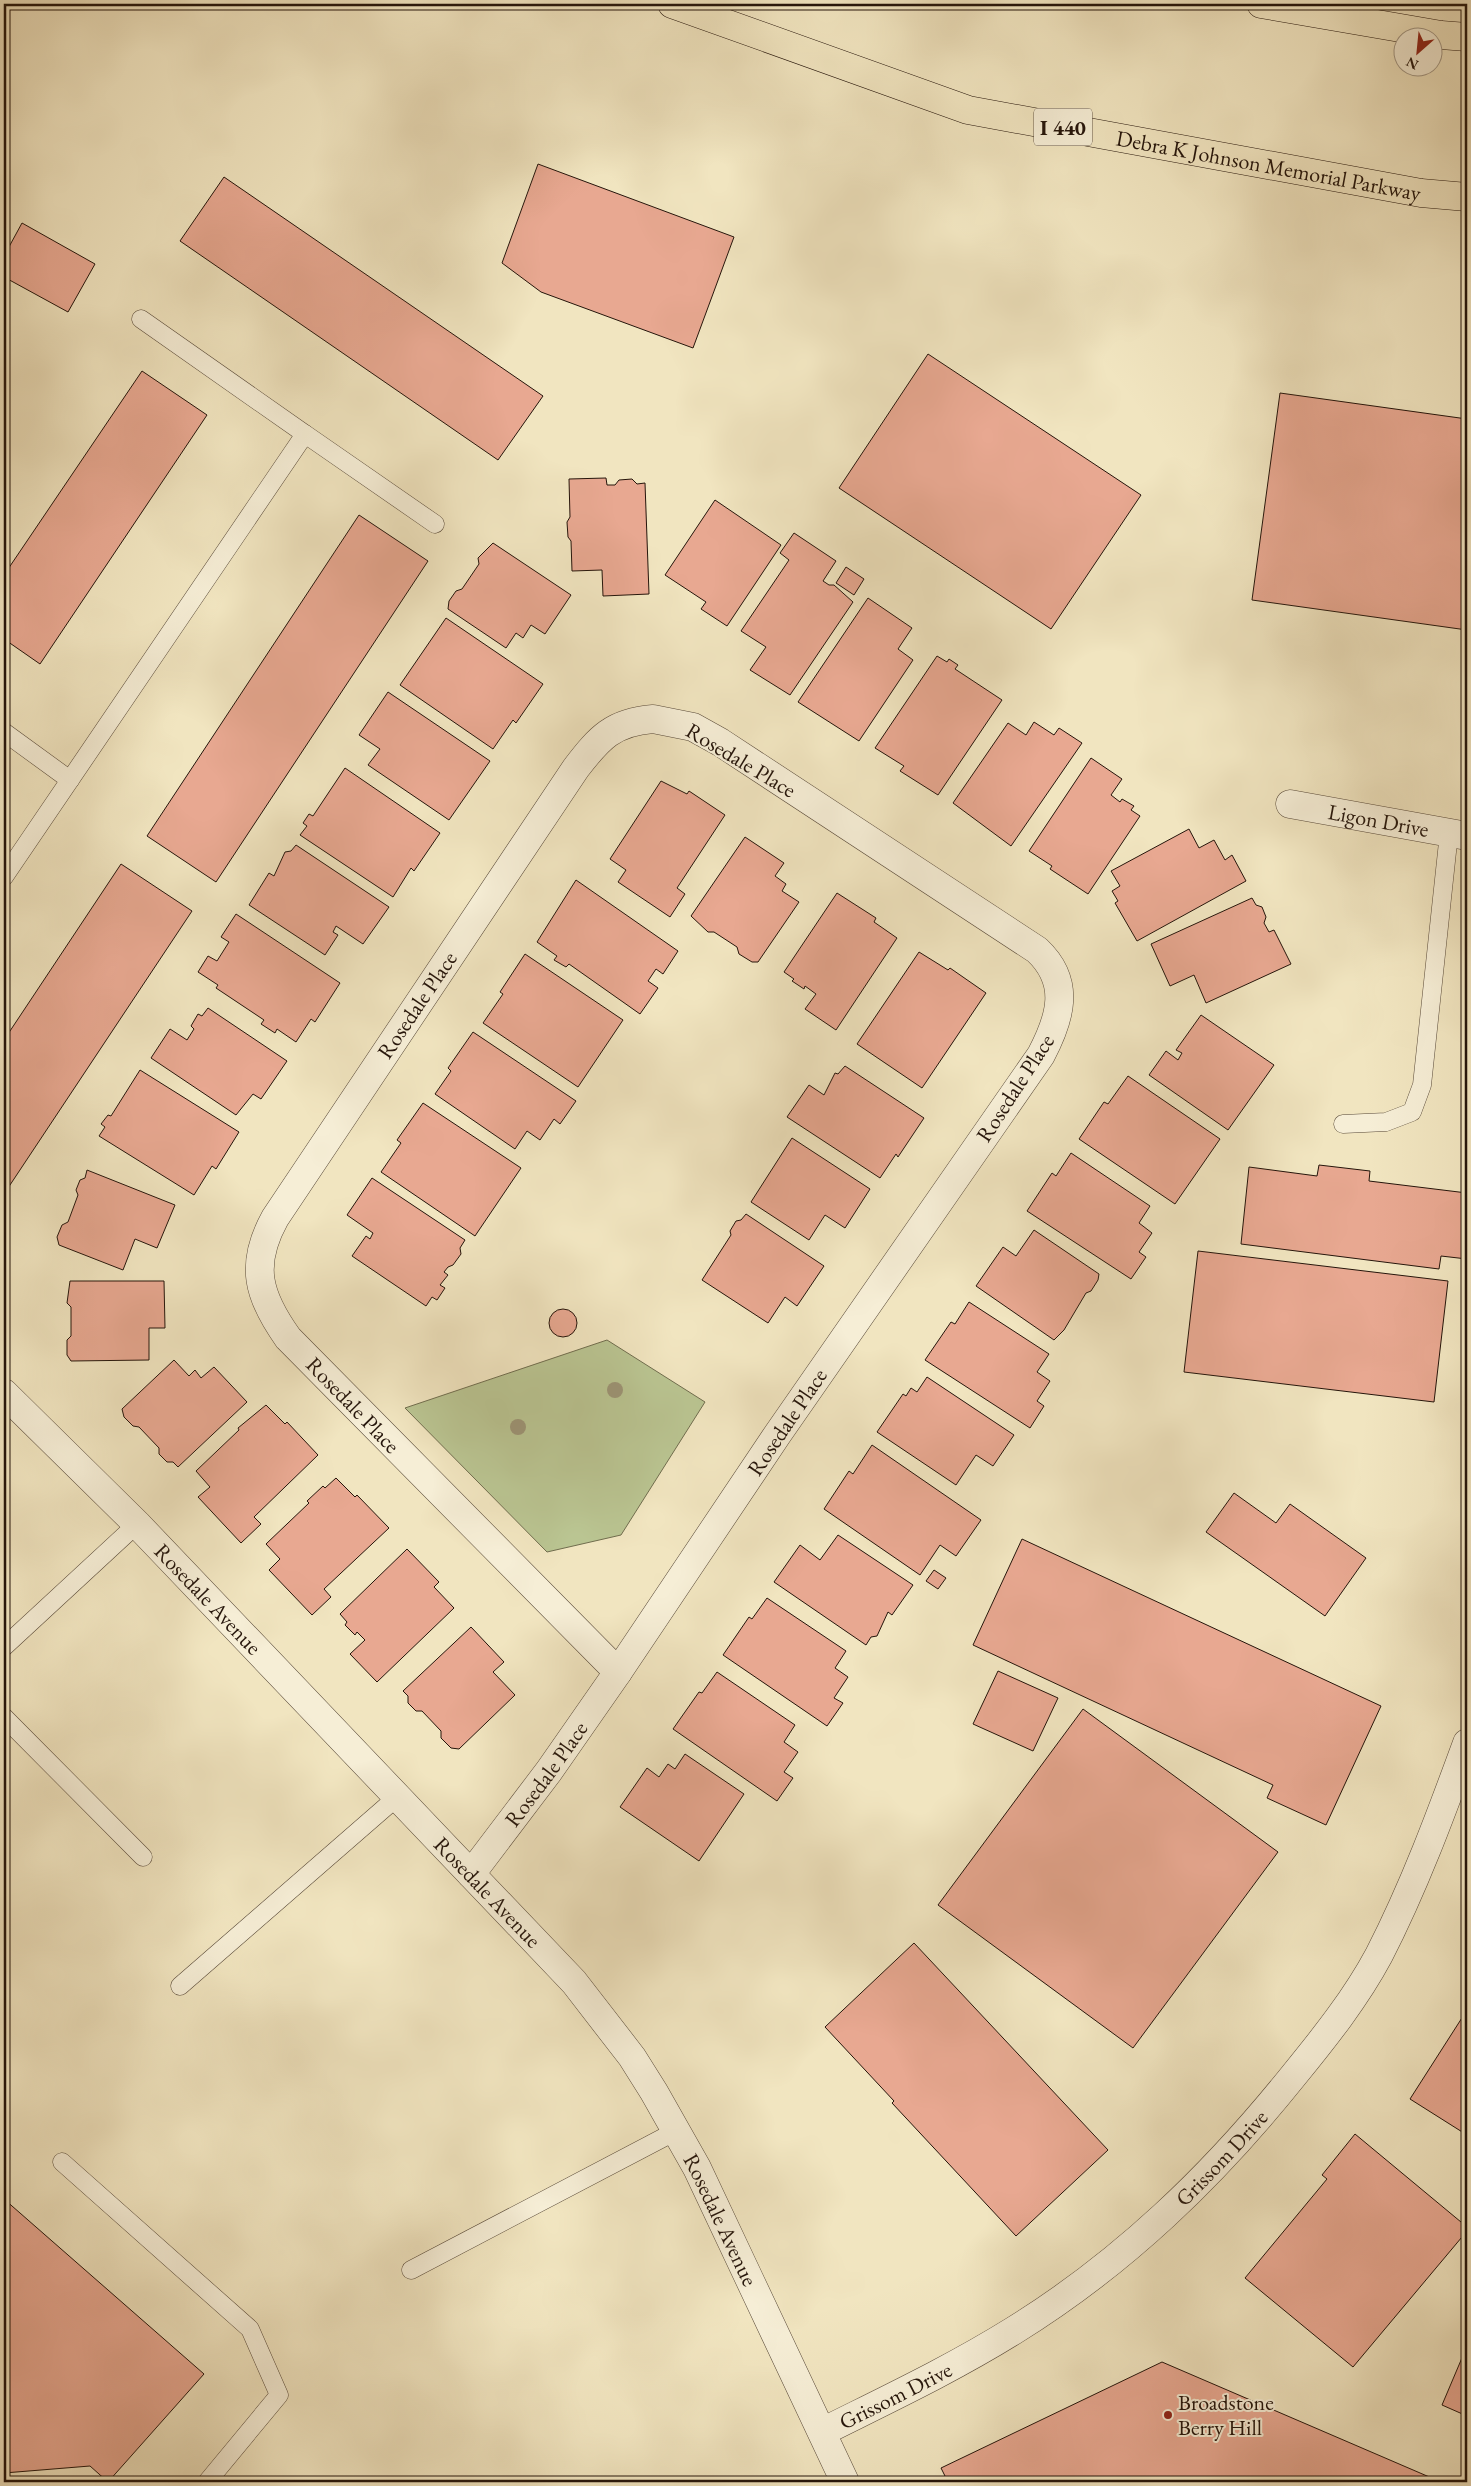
<svg xmlns="http://www.w3.org/2000/svg" width="1471" height="2486" viewBox="0 0 1471 2486" font-family="'EB Garamond',serif">
	<style>
		.green { fill: #bac592; stroke: #706d4e }
		.building { fill: #e8a891; stroke: #25150b }
		.lines { fill: none; stroke-linecap: round; stroke-linejoin: round }
		.service-casing { stroke: #584938; stroke-width: 19 }
		.minor-casing { stroke: #584938; stroke-width: 29 }
		.motorway-casing { stroke: #25150b; stroke-width: 29 }
		.service { stroke: #f6eed6; stroke-width: 18 }
		.minor { stroke: #f6eed6; stroke-width: 28 }
		.motorway { stroke: #f1e5c0; stroke-width: 28 }
		.tree { fill: #9d9576 }
		.poi-dot { fill: #8f2418; stroke: #f6eed6; stroke-width: 2 }
		.labels { text-anchor: middle; dominant-baseline: central; stroke-width: 4; stroke-linejoin: round; paint-order: stroke }
		.shield { fill: #f6eed6; stroke: #645648; stroke-width: 1 }
		.shield-label { font-size: 21px; font-weight: bold; fill: #25150b }
		.street-label { font-size: 22px; fill: #25150b; stroke: #f6eed6 }
		.poi-label { font-size: 22px; fill: #25150b; stroke: #f6eed6; text-anchor: start }
	</style>
	<rect width="100%" height="100%" fill="#f1e5c0"/>
	<filter id="stains"><feTurbulence type="fractalNoise" baseFrequency=".004" numOctaves="4"/><feColorMatrix values="0 0 0 0 .2 0 0 0 0 .09 0 0 0 0 .02 0 0 0 .5 -.17"/></filter>
	<radialGradient id="worn" r=".72"><stop offset=".6" stop-color="#630" stop-opacity="0"/><stop offset="1" stop-color="#630" stop-opacity=".3"/></radialGradient>
	<!-- green -->
	<path class="green" d="M607 1340 705 1402 621 1535 547 1552 405 1408Z"/>
	<!-- building -->
	<g class="building">
		<path d="M538 164 734 237 693 348 541 292 502 263Z"/>
		<path d="M224 177 543 396 498 460 180 241Z"/>
		<path d="M22 223 95 264 68 312 4 277V256Z"/>
		<path d="M928 354 1141 495 1051 629 839 488Z"/>
		<path d="M142 371 207 415 40 664 4 639V575Z"/>
		<path d="M1280 393 1467 419V630L1252 600Z"/>
		<path d="M606 478 607 485H615L619 480 632 479 637 484 645 483 649 594 603 596 602 570 572 571 571 541 568 537 567 522 570 517 569 479Z"/>
		<path d="M715 500 781 545 727 626 701 609 706 602 665 575Z"/>
		<path d="M359 515 428 561 216 882 147 836Z"/>
		<path d="M794 533 836 561 823 581 829 585H834L853 602 790 695 750 670 766 647 741 631 789 560 780 553Z"/>
		<path d="M493 543 571 595 545 634 531 625 523 638 516 633 506 648 448 609 449 601 456 591 462 589 479 564 478 558Z"/>
		<path d="M846 567 864 579 854 595 836 583Z"/>
		<path d="M868 598 912 628 898 649 913 660 859 741 798 702Z"/>
		<path d="M446 618 543 684 516 723 513 720 493 749 400 685Z"/>
		<path d="M937 656 947 662 949 659 958 665 955 669 1002 700 938 795 900 771 904 766 875 748Z"/>
		<path d="M388 692 490 761 449 820 368 765 380 749 359 735Z"/>
		<path d="M1034 722 1054 735 1059 728 1082 743 1011 846 953 803 1008 723 1026 735Z"/>
		<path d="M1091 758 1122 779 1111 795 1120 802 1122 799 1134 806 1131 810 1140 816 1088 894 1050 869 1052 866 1029 851Z"/>
		<path d="M345 768 440 833 414 871 411 868 393 897 300 835 307 826 303 823 309 814 313 816Z"/>
		<path d="M661 781 687 794 689 791 725 815 677 888 685 894 670 917 618 882 626 870 610 859Z"/>
		<path d="M1189 829 1199 848 1214 840 1225 860 1232 855 1246 881 1137 941 1115 903 1118 901 1112 891 1120 886 1111 871Z"/>
		<path d="M745 837 784 863 775 876 786 884 782 891 799 902 758 962H752L739 954 737 947 714 932H708L691 916Z"/>
		<path d="M296 845 389 907 363 944 336 926 333 932 338 935 325 955 249 905 269 873 274 876 285 852 291 851Z"/>
		<path d="M121 864 192 911 4 1194V1040Z"/>
		<path d="M576 880 678 951 663 974 656 969 648 981 658 988 640 1014 569 964 566 967 554 960 557 956 537 942Z"/>
		<path d="M837 893 876 918 874 922 897 938 836 1030 805 1009 816 994 805 986 804 989 792 981 794 979 784 972Z"/>
		<path d="M1252 898 1256 905 1262 907 1266 917 1264 923 1269 932 1274 930 1291 964 1206 1003 1194 975 1170 986 1151 944Z"/>
		<path d="M236 914 340 983 315 1022 311 1019 296 1042 277 1029 275 1033 261 1024 264 1020 216 988 218 985 198 972 208 956 217 961 229 942 221 937Z"/>
		<path d="M919 952 948 970 950 968 986 993 922 1088 857 1044Z"/>
		<path d="M525 954 623 1020 578 1087 483 1023 503 994 500 992Z"/>
		<path d="M208 1008 287 1061 261 1099 253 1094 236 1115 151 1058 170 1029 187 1040 194 1029 191 1026 198 1014 202 1016Z"/>
		<path d="M1201 1015 1274 1065 1228 1130 1149 1075 1166 1051 1178 1060 1182 1053 1176 1050Z"/>
		<path d="M473 1032 576 1101 560 1124 554 1119 540 1140 527 1131 515 1149 435 1094 451 1071 448 1068Z"/>
		<path d="M845 1066 924 1118 898 1157 896 1154 880 1178 787 1117 809 1085 824 1095 835 1073 838 1074Z"/>
		<path d="M140 1070 239 1132 216 1169 212 1166 194 1195 99 1136 105 1127 101 1124 108 1115 111 1116Z"/>
		<path d="M1128 1076 1220 1139 1175 1204 1079 1139 1104 1102 1108 1104Z"/>
		<path d="M423 1103 521 1168 475 1236 381 1172 401 1143 397 1140Z"/>
		<path d="M792 1138 870 1189 845 1228 825 1215 809 1240 751 1202Z"/>
		<path d="M1071 1153 1150 1206 1139 1223 1152 1233 1139 1252 1146 1257 1131 1279 1027 1211 1052 1173 1056 1176Z"/>
		<path d="M1319 1165 1370 1171 1369 1181 1467 1193V1259L1441 1256 1439 1269 1241 1244 1249 1167 1317 1176Z"/>
		<path d="M87 1170 175 1205 157 1248 135 1239 123 1270 59 1245 57 1237 62 1225 68 1222 78 1195 76 1190 80 1180 85 1178Z"/>
		<path d="M372 1178 465 1240 460 1248 461 1254 453 1265 448 1267 444 1272 448 1275 440 1285 445 1288 437 1300 432 1297 426 1306 352 1256 366 1236 370 1239 373 1233 347 1215Z"/>
		<path d="M746 1214 824 1266 797 1306 785 1297 768 1323 702 1280 731 1235 730 1231 736 1221 741 1220Z"/>
		<path d="M1034 1230 1099 1274 1098 1280 1091 1291 1086 1293 1064 1330 1054 1340 976 1286 1003 1247 1016 1256Z"/>
		<path d="M1198 1251 1448 1281 1434 1402 1184 1372Z"/>
		<path d="M70 1281H164L165 1328H149V1360L71 1361 67 1355V1340L71 1336V1307L67 1303Z"/>
		<path d="M969 1302 1049 1354 1037 1372 1050 1381 1037 1401 1044 1406 1030 1428 925 1360 951 1322 955 1324Z"/>
		<circle cx="563" cy="1323" r="14"/>
		<path d="M174 1360 189 1376 195 1370 201 1378 214 1367 247 1402 178 1467 173 1462H167L159 1454V1448L139 1427 133 1426 124 1417 122 1409Z"/>
		<path d="M927 1377 1014 1435 993 1466 976 1455 956 1485 877 1432 903 1394 906 1396 911 1388 917 1392Z"/>
		<path d="M266 1405 285 1424 287 1422 318 1455 254 1517 261 1524 241 1543 198 1497 210 1487 196 1471 239 1430 238 1428Z"/>
		<path d="M872 1445 981 1520 956 1556 940 1545 920 1575 824 1509 849 1471 853 1474Z"/>
		<path d="M336 1478 355 1497 357 1495 389 1528 324 1589 331 1597 312 1615 269 1570 280 1559 266 1544 309 1503 307 1501 323 1486 325 1488Z"/>
		<path d="M1234 1493 1276 1523 1290 1504 1366 1558 1325 1616 1206 1532Z"/>
		<path d="M838 1535 913 1585 892 1615 888 1612 877 1636 871 1637 866 1645 774 1582 800 1545 820 1560Z"/>
		<path d="M1022 1539 1381 1706 1326 1825 1267 1798 1273 1785 973 1645Z"/>
		<path d="M407 1549 439 1582 434 1587 454 1608 377 1682 350 1654 365 1640 357 1632 355 1635 345 1625 347 1622 340 1614Z"/>
		<path d="M934 1570 946 1578 938 1589 926 1581Z"/>
		<path d="M767 1598 846 1651 835 1668 848 1677 834 1698 843 1703 827 1726 723 1655 749 1617 752 1619Z"/>
		<path d="M471 1627 504 1662 493 1672 515 1695 459 1749 451 1748 441 1738V1731L422 1711H416L408 1703V1696L403 1691Z"/>
		<path d="M998 1671 1058 1698 1033 1751 973 1724Z"/>
		<path d="M717 1672 795 1725 784 1742 798 1752 784 1772 793 1778 777 1801 673 1729 699 1692 702 1693Z"/>
		<path d="M1083 1709 1278 1852 1133 2048 938 1905Z"/>
		<path d="M685 1754 744 1794 699 1861 620 1807 647 1768 659 1777 668 1764 675 1769Z"/>
		<path d="M914 1943 1108 2150 1016 2236 892 2103 894 2101 825 2027Z"/>
		<path d="M1467 2010V2135L1410 2099Z"/>
		<path d="M1355 2134 1467 2227V2231L1353 2367 1245 2278 1327 2179 1322 2175Z"/>
		<path d="M4 2199 204 2374 108 2482 90 2466 4 2473Z"/>
		<path d="M1467 2346V2416L1442 2405Z"/>
		<path d="M1162 2362 1441 2482H948L941 2468Z"/>
	</g>
	<g class="lines">
		<defs>
			<g id="service">
				<path d="M305 434 435 524"/>
				<path d="M4 732 70 780"/>
				<path d="M4 877 305 434 141 319"/>
				<path d="M1343 1124 1386 1122 1412 1112 1422 1085 1449 833"/>
				<path d="M4 1647 137 1524"/>
				<path d="M4 1717 143 1857"/>
				<path d="M180 1986 396 1798"/>
				<path d="M62 2162 250 2329 279 2395 207 2482"/>
				<path d="M411 2270 676 2131"/>
			</g>
			<g id="minor">
				<path d="M653 719 693 727 720 742 1037 950C1071 982 1061 1017 1041 1055L777 1435 618 1672 288 1338C258 1296 249 1265 275 1218L576 768C599 738 613 722 653 719Z"/>
				<path id="s1" d="M1290 804 1467 836"/>
				<path id="s2" d="M4 1393 137 1524 574 1982 632 2057 654 2092 697 2168 845 2482"/>
				<path id="s3" d="M471 1874 549 1771 618 1672"/>
				<path id="s4" d="M822 2432C886 2400 952 2369 1013 2331 1123 2263 1213 2176 1294 2075 1325 2037 1356 1998 1379 1955 1414 1887 1441 1814 1467 1743"/>
			</g>
			<g id="motorway">
				<path id="s5" d="M672 4 968 110 1421 193 1467 197"/>
				<path d="M1261 4 1441 35 1467 37"/>
			</g>
		</defs>
		<!-- service casing -->
		<use href="#service" class="service-casing"/>
		<!-- minor casing -->
		<use href="#minor" class="minor-casing"/>
		<!-- motorway casing -->
		<use href="#motorway" class="motorway-casing"/>
		<!-- service -->
		<use href="#service" class="service"/>
		<!-- minor -->
		<use href="#minor" class="minor"/>
		<!-- motorway -->
		<use href="#motorway" class="motorway"/>
	</g>
	<!-- trees -->
	<g class="tree">
		<circle cx="615" cy="1390" r="8"/>
		<circle cx="518" cy="1427" r="8"/>
	</g>
	<!-- markers -->
	<circle class="poi-dot" cx="1168" cy="2415" r="5"/>
	<g class="labels">
		<!-- shield labels -->
		<rect class="shield" x="1034" y="108.5" width="58" height="37" rx="4"/>
		<g class="shield-label">
			<text x="1063" y="127">I 440</text>
		</g>
		<!-- street labels -->
		<g class="street-label">
			<text stroke="none"><textPath href="#s5" startOffset="620">Debra K Johnson Memorial Parkway</textPath></text>
			<text transform="translate(741 760) rotate(31)">Rosedale Place</text>
			<text stroke="none"><textPath href="#s1" startOffset="90">Ligon Drive</textPath></text>
			<text transform="translate(417 1005) rotate(-56)">Rosedale Place</text>
			<text transform="translate(1015 1088) rotate(-57)">Rosedale Place</text>
			<text transform="translate(353 1405) rotate(46)">Rosedale Place</text>
			<text transform="translate(787 1422) rotate(-56)">Rosedale Place</text>
			<text stroke="none"><textPath href="#s2" startOffset="290">Rosedale Avenue</textPath></text>
			<text stroke="none"><textPath href="#s3" startOffset="125">Rosedale Place</textPath></text>
			<text stroke="none"><textPath href="#s2" startOffset="695">Rosedale Avenue</textPath></text>
			<text stroke="none"><textPath href="#s4" startOffset="488">Grissom Drive</textPath></text>
			<text stroke="none"><textPath href="#s2" startOffset="1100">Rosedale Avenue</textPath></text>
			<text stroke="none"><textPath href="#s4" startOffset="82">Grissom Drive</textPath></text>
		</g>
		<!-- poi labels -->
		<g class="poi-label">
			<text x="1178" y="2402">Broadstone<tspan x="1178" dy="25">Berry Hill</tspan></text>
		</g>
	</g>
	<!-- margin -->
	<rect width="1471" height="2486" fill="none" stroke="#f1e5c0" stroke-width="20"/>
	<rect x="5" y="5" width="1461" height="2476" fill="none" stroke="#25150b" stroke-width="2.5"/>
	<rect x="10" y="10" width="1451" height="2466" fill="none" stroke="#25150b"/>
	<!-- north arrow -->
	<g transform="translate(1418 52) rotate(207)"><circle r="24" fill="#f6eed6" stroke="#a29785"/>
	<path d="M0-4L9 19L0 12L-9 19Z" fill="#8f2418"/>
	<text y="-8" font-size="14" font-weight="bold" text-anchor="middle" fill="#25150b">N</text>
	</g>
	<rect width="100%" height="100%" filter="url(#stains)"/>
	<rect width="100%" height="100%" fill="url(#worn)"/>
</svg>
